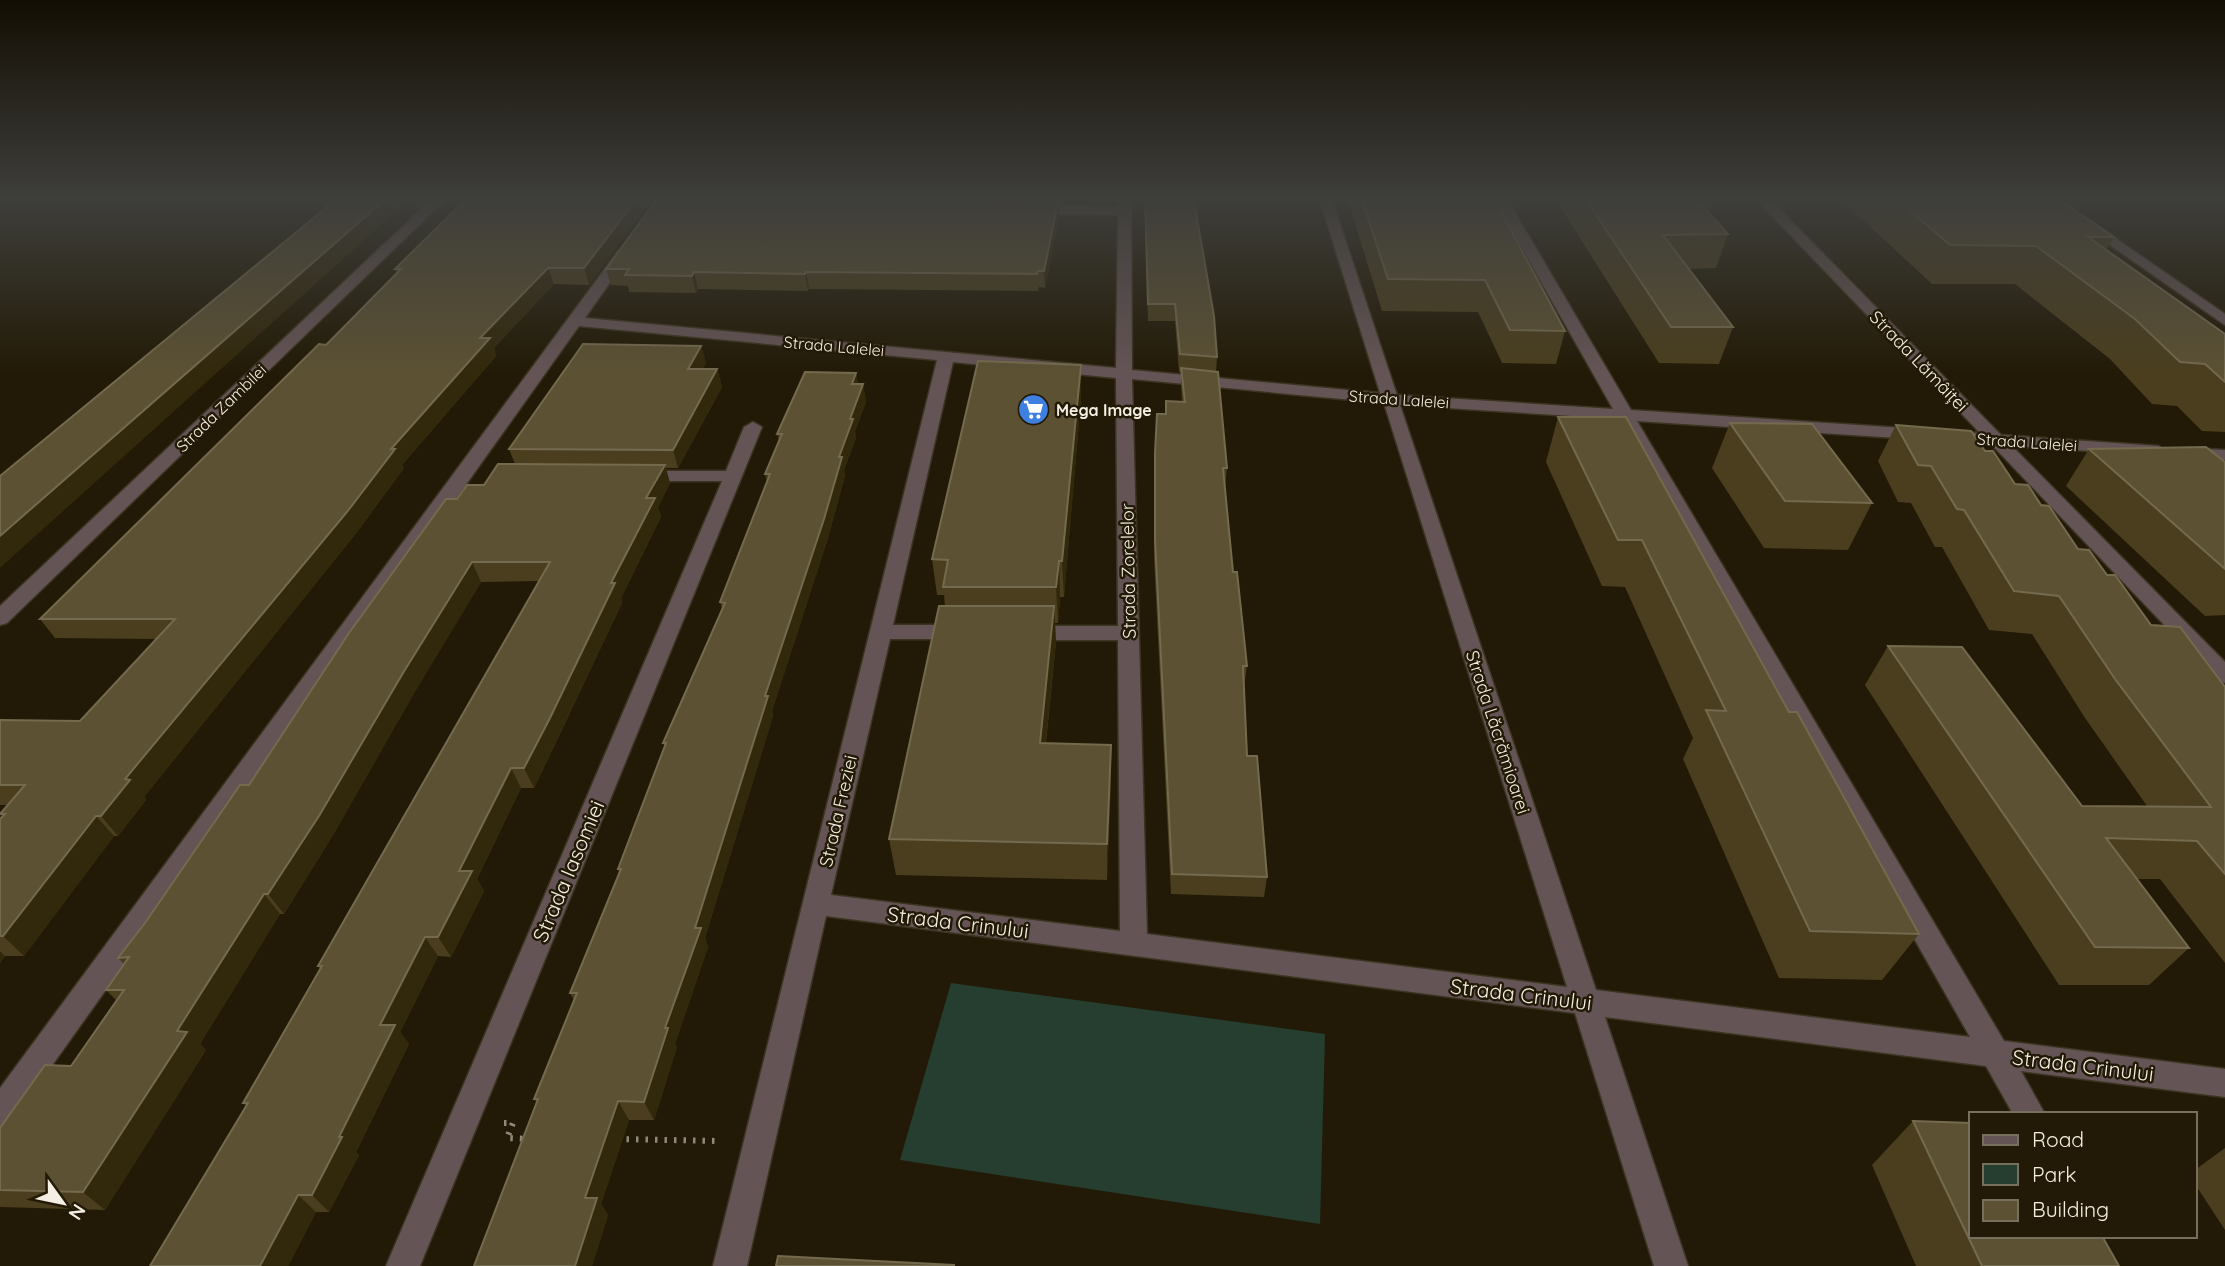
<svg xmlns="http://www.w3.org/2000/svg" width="2225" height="1266" viewBox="0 0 2225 1266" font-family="Quicksand,sans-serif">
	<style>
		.green { fill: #253e30 }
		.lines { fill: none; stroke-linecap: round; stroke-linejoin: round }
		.minor-casing { stroke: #3b3420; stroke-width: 3 }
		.path { stroke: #908a79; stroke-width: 6; stroke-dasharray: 2.5 7; stroke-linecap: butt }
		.minor { fill: #655455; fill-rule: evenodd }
		.wall { fill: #4a3e1e }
		.shaded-wall { fill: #32280b }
		.building { fill: #5c5133; stroke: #746a4e; stroke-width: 2 }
		.labels { text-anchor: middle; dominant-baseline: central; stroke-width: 5; stroke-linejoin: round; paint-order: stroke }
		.far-street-label { font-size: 16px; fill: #f4efe2; stroke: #221a06 }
		.far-poi-label { font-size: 16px; font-weight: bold; fill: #f4efe2; stroke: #221a06; text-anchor: start }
		.street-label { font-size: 18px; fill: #f4efe2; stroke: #221a06 }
		.near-street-label { font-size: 21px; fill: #f4efe2; stroke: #221a06 }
	</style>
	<rect width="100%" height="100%" fill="#221a06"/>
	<!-- green -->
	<path class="green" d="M951 983 1325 1034 1320 1224 900 1160Z"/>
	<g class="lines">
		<defs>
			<g id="minor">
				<path d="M434 197H448L7 623 0 625V606Z"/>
				<path d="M1119 197H1131L1132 370 1380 393 1319 197H1331L1397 395 1613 409 1493 197H1506L1631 410 1980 433 1754 197H1768L2001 435 2159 446 2162 450 2153 455 2012 446 2225 662V683L2217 680 1991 444 1637 421 2004 1041 2225 1069V1097L2021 1071 2045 1114H2013L1986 1066 1605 1017 1688 1266H1654L1575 1013 826 916 747 1266H713L937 360 579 326 11 1123 0 1128V1088L618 251 623 250 630 254 585 318 1116 368 1118 215 1032 214 1026 210 1032 206 1119 207ZM953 362 1116 378 1118 626H1029L1022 628 1018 633 1022 638 1029 640H1118L1120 931 831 895 890 639H962L969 637 972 632 969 627 962 625H893ZM1132 379 1384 403 1567 987 1147 934ZM1400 405 1619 419 1970 1037 1596 990Z"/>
				<path d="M2041 197H2056L2225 314V325Z"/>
				<path d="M753 422 762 427 420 1266H386L722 481H639L630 476 639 471H726L744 427Z"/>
				<path d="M2189 448 2225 450V460L2183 457 2180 453Z"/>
			</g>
		</defs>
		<!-- minor casing -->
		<use href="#minor" class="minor-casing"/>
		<!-- path -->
		<g class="path">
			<path d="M504 1123H513L507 1138 528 1139"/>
			<path d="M617 1139 720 1141"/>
		</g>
		<!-- minor -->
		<use href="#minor" class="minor"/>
	</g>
	<!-- wall -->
	<g class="wall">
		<path d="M653 197 589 285 554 284 494 348 496 356 402 465 404 468 357 532 144 797 146 800 118 836H114L24 956H5L0 963V819L2 816 0 814 8 805H0V720L80 721 156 639 55 638 40 619 326 345 397 273 395 269Z"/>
		<path d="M668 197H1076V199H1063L1062 204H1058L1059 217 1045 288 1039 287 1038 291 809 289 808 291 698 289 696 293 629 292 628 286 611 285 606 269 669 200Z"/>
		<path d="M1144 197H1194L1217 357 1216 372 1227 468 1225 487 1233 572 1247 666 1244 686 1247 756 1267 877 1264 897 1171 894 1154 559V472L1157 414H1166L1182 402 1181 386V372H1179L1175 321H1148Z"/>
		<path d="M1347 197H1493L1565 331 1556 364 1502 363 1478 312 1382 311Z"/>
		<path d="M1554 197H1695L1728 234 1716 268 1689 269 1733 327 1719 364 1659 363Z"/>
		<path d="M1838 197H2055L2114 237 2106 250 2225 334V432L2202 431 2177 406 2152 404 2110 359 2015 284H1932Z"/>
		<path d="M701 346 706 363 702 369H717L722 387 678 468H666L670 483 658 507 661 517 621 598 622 603 558 738 534 788H521L477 879 484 891 451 957 438 956 400 1032 409 1044 356 1152 359 1155 329 1212H316L288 1266 246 1106 243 1103 320 969 318 966 539 581 481 582 414 693 333 835 284 914H280L200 1044 206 1050 105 1210 0 1207V1128L71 1066 116 1000 106 990 124 964 118 958 145 923 249 785 457 499 484 485 515 464 509 449Z"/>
		<path d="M856 373 858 384H863L866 402 855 431 856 438 844 470 845 476 828 538 772 711 773 716 705 938 708 947 675 1044 677 1047 654 1120H629L601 1204 608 1215 592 1266 537 1103 534 1099 574 1000 570 993 620 873 618 869 665 748 663 743 722 609 720 602 767 482 765 474 779 441 777 434Z"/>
		<path d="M1081 398 1064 597H1060L1058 623H1055L1056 642 1046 743 1111 781 1107 880 896 875 889 839 945 606 944 595H937L932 559Z"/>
		<path d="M1558 417 1789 712 1919 934 1882 980 1779 978 1683 759 1693 738 1625 587 1602 586 1546 462Z"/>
		<path d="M1730 423 1872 503 1848 550 1764 548 1712 468Z"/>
		<path d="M1896 425 1985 451 2015 484 2041 505 2078 549 2107 575 2151 625 2225 687V963L2160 879H2137L2189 948 2149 985H2059L1865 685 1888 646 2082 806H2147L2085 718 2032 634 1989 630 1942 547H1935L1911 503 1898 502 1878 461Z"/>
		<path d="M2089 449 2225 462V615L2205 616 2066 486Z"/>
		<path d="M1913 1121 2119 1266H1916L1872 1165Z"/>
		<path d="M2225 1148V1230L2195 1184V1170Z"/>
	</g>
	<!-- shaded-wall -->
	<g class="shaded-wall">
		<path d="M388 197H412L0 568V536Z"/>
		<path d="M638 197H653L589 285 584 268Z"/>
		<path d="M1058 202 1059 217 1045 288 1044 271Z"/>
		<path d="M548 268 554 284 494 348 496 356 402 465 404 468 357 532 144 797 146 800 118 836 101 816 125 779 480 338Z"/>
		<path d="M694 272 698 289 696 293 692 276Z"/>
		<path d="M806 272 809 289 808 291 805 274Z"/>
		<path d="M701 346 706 363 692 387 688 369Z"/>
		<path d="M1081 365V398L1064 597 1062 561Z"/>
		<path d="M717 369 722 387 678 468 673 450Z"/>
		<path d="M856 373 859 391 852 384Z"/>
		<path d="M863 384 866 402 855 431 856 438 844 470 845 476 828 538 772 711 773 716 705 938 708 947 675 1044 677 1047 654 1120 644 1102 695 928 765 696 850 419Z"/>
		<path d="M665 465 670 483 658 507 661 517 621 598 622 603 534 788 524 768 611 583 646 498Z"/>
		<path d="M1059 561 1060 597 1058 623 1056 587Z"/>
		<path d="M472 562 481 582 414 693 333 835 284 914 268 894 403 673Z"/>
		<path d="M1054 606 1056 642 1042 779 1040 743Z"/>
		<path d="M1111 745V781L1107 880V844Z"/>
		<path d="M511 768 521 788 477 879 484 891 451 957 438 937 459 871Z"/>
		<path d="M96 816 114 836 24 956 3 936Z"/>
		<path d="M264 894 280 914 200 1044 206 1050 105 1210 83 1192 177 1031Z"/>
		<path d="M425 937 438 956 400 1032 409 1044 356 1152 359 1155 329 1212 312 1195 339 1137 380 1025Z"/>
		<path d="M0 951 5 956 0 963Z"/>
		<path d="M618 1101 629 1120 601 1204 608 1215 592 1266H575L585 1198Z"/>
		<path d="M298 1195 316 1212 288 1266H260Z"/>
	</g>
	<!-- building -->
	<g class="building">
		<path d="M339 197H388L0 536V476Z"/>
		<path d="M468 197H638L584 268H548L480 338H490L391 449H395L347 512 125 779 130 780 101 816H96L3 936H0V819L5 814H0L25 785H0V720L80 721 175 619H40L319 344 326 345 401 269H395Z"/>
		<path d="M1145 197H1194L1197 218 1214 316 1217 357 1180 354 1175 304H1148Z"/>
		<path d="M1361 197H1493L1565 331 1510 330 1485 280 1388 279Z"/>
		<path d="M1584 197H1695L1728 234 1663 235 1733 327H1671Z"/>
		<path d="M1894 197H2055L2114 237H2088L2225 334V382L2205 364 2180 362 2135 319 2036 246 1950 245Z"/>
		<path d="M656 200 1058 202 1044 271H1038L1037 274 806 272 805 274 694 272 692 276 625 275 629 269H606Z"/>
		<path d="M583 344 701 346 688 369H717L673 450 509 449Z"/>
		<path d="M978 361 1081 365 1062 561H1059L1056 587H943L948 560 932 559Z"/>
		<path d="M1181 368 1218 372 1227 468H1223L1233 572H1237L1247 666H1243L1247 756H1257L1267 877 1172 874 1155 540V453L1157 414H1166V401L1185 402Z"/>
		<path d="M805 372 856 373 852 384H863L850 419H853L839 457H842L824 519 765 696H768L695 928H701L665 1028H668L644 1102 618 1101 585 1198H597L575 1266H474L538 1099H534L577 993H570L621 869H618L666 743H663L725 603 720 602 770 474H765L782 434H777Z"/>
		<path d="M1558 417H1626L1789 712H1797L1919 934 1810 931 1706 710 1726 711 1642 540H1618Z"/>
		<path d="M1730 423 1812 424 1872 503 1785 501Z"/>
		<path d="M1896 425 1971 431 1985 451H1993L2015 484 2028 485 2041 505 2049 506 2078 549 2089 550 2107 575H2115L2151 625 2180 627 2225 687V874L2197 841 2106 838 2189 948 2095 947 1888 646 1962 647 2082 806 2211 807 2115 679 2059 596 2014 591 1964 510 1957 509 1931 466 1918 465Z"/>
		<path d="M2206 447 2225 462V569L2089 449Z"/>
		<path d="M498 464 665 465 646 498H655L611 583H615L550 718 524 768H511L459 871H472L438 937H425L380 1025H395L339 1137H342L312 1195H298L260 1266H150L248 1103H243L322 966H318L550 562H472L403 673 319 816 268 894H264L177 1031 187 1032 83 1192 0 1190V1128L45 1065 71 1066 124 990H106L129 957 118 958 145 923 240 785H249L349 633 446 499H457L467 485H484Z"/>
		<path d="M939 606H1054L1040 743 1111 745 1107 844 889 839Z"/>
		<path d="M1913 1121 1971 1123V1236H2102L2119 1266H1982Z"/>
		<path d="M778 1256 954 1265V1266H776Z"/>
	</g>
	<!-- sky -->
	<linearGradient id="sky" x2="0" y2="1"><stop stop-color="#130e03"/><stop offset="0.53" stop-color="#3e3e3b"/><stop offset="1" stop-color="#3e3e3b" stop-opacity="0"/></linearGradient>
	<rect width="2225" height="375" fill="url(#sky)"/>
	<!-- icons -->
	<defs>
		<symbol id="supermarket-disc" viewBox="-11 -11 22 22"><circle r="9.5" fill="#3f7fe0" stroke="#221a06"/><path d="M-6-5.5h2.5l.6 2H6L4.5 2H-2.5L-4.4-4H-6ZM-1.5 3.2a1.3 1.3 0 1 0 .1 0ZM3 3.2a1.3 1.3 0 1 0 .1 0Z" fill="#fff"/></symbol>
	</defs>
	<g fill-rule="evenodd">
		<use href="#supermarket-disc" x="1016" y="392" width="35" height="35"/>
	</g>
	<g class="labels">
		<!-- far-street labels -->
		<g class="far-street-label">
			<text transform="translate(834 346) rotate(5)">Strada Lalelei</text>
			<text transform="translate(1399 399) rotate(4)">Strada Lalelei</text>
			<text transform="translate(221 408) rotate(-44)">Strada Zambilei</text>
			<text transform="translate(2027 442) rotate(4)">Strada Lalelei</text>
		</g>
		<!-- far-poi labels -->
		<g class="far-poi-label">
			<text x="1056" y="410">Mega Image</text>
		</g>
		<!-- street labels -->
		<g class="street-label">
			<text transform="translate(1919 361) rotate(46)">Strada Lămâiței</text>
			<text transform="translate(1128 571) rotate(-91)">Strada Zorelelor</text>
			<text transform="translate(1498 732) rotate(72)">Strada Lăcrămioarei</text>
			<text transform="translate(838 811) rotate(-77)">Strada Freziei</text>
		</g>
		<!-- near-street labels -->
		<g class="near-street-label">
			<text transform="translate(568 871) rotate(-67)">Strada Iasomiei</text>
			<text transform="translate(958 922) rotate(7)">Strada Crinului</text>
			<text transform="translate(1521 994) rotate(7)">Strada Crinului</text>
			<text transform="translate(2083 1065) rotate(7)">Strada Crinului</text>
		</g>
	</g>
	<!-- legend -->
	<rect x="1969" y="1112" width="228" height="126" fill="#221a06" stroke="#766f5e" stroke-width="2"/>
	<rect x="1983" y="1135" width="35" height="10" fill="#655455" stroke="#766f5e" stroke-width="2"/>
	<text x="2032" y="1147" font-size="21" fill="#f4efe2">Road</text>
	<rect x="1983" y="1164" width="35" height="21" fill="#253e30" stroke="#766f5e" stroke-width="2"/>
	<text x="2032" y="1182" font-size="21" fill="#f4efe2">Park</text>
	<rect x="1983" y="1200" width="35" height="21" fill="#5c5133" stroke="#766f5e" stroke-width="2"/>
	<text x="2032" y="1217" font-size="21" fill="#f4efe2">Building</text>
	<!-- north arrow -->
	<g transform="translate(63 1203) rotate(123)" stroke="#221a06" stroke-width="5" paint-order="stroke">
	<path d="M0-5L12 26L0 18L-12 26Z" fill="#f4efe2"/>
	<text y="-10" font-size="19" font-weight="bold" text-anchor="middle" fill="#f4efe2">N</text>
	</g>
</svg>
